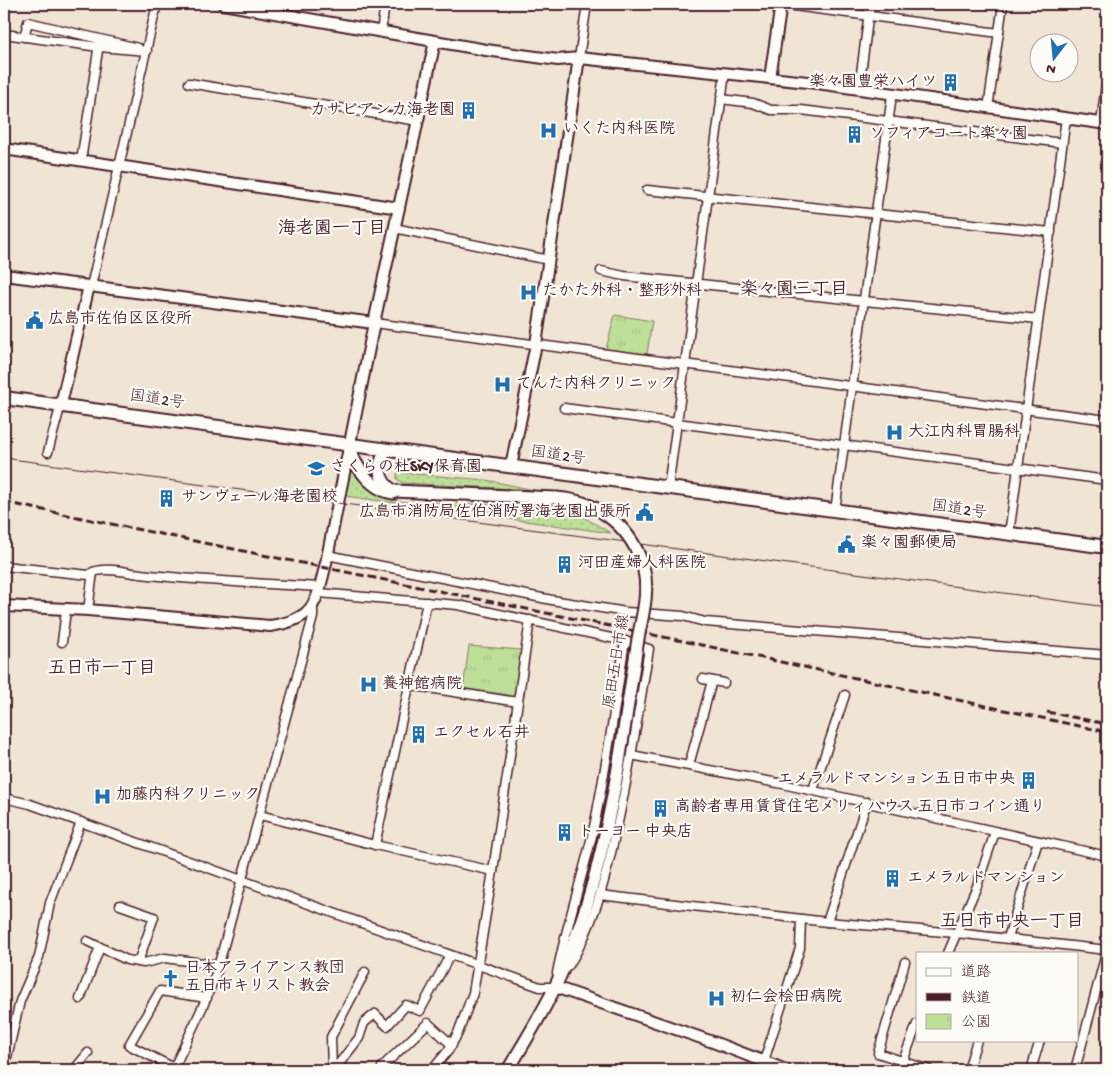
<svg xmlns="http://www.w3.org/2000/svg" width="1111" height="1074" viewBox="0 0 1111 1074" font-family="'Gochi Hand','Klee One',sans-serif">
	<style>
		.grass { fill: url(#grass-dots); stroke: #847f62 }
		.park { fill: url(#park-tufts); stroke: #847f62 }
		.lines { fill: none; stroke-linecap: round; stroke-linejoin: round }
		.minor-casing { stroke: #4a1f2b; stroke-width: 11 }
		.tertiary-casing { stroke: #4a1f2b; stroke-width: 14 }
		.secondary-casing { stroke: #4a1f2b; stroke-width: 15 }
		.trunk-casing { stroke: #4a1f2b; stroke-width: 16 }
		.minor { stroke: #fdfcf7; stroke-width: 8 }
		.tertiary { stroke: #fdfcf7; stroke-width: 10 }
		.secondary { stroke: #fdfcf7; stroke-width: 11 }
		.trunk { stroke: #fdfcf7; stroke-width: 12 }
		.tram { stroke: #4a1f2b; stroke-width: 1 }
		.rail { stroke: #4a1f2b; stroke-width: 3; stroke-dasharray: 8 4; stroke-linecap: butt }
		.secondary-bridge-casing { stroke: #4a1f2b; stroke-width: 15; stroke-linecap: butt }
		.secondary-bridge { stroke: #fdfcf7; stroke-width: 11 }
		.labels { text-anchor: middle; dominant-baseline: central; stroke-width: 4.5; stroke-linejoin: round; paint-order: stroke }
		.poi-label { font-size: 16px; font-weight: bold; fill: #4a1f2b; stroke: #fdfcf7; text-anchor: start }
		.street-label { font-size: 16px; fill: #4a1f2b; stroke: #fdfcf7 }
		.neighbourhood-label { font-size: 18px; font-weight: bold; fill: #4a1f2b; stroke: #fdfcf7 }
	</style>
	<defs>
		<pattern id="grass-dots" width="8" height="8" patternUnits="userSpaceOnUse" patternTransform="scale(1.25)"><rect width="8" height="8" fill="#bddf98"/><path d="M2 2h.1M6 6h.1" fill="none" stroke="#a4bf83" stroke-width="1.8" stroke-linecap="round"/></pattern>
		<pattern id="park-tufts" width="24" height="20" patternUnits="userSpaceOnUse" patternTransform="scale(1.25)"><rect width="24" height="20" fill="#bddf98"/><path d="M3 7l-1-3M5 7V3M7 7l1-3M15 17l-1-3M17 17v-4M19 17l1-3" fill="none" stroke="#a4bf83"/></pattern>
	</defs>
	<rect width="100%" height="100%" fill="#f0e4d4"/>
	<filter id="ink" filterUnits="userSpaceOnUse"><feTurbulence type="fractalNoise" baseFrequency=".02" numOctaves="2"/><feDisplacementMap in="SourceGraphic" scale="10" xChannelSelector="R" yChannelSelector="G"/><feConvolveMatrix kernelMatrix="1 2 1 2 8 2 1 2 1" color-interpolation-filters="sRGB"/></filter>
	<g filter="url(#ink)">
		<!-- grass -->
		<g class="grass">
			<path d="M352 466C369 488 377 500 406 502L568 507 586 512 585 518 611 533 345 496Z"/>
			<path d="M404 467V473L486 480 534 490 403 483 397 479V474Z"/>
		</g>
		<!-- park -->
		<g class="park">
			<path d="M615 315 652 321 647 354 606 349Z"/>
			<path d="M469 646 521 650 514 698 463 689Z"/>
		</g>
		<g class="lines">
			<defs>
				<g id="minor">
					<path d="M764 4 781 6"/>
					<path d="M794 6 999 33"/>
					<path d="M381 32 385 4"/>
					<path d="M4 34 99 47 147 51"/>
					<path d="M24 37 28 22 138 48"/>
					<path d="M579 58 587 4"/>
					<path d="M189 83 418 121"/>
					<path d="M859 89 870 4"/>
					<path d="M721 99 753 103 771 110H801L1062 143"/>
					<path d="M988 108 1003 4"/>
					<path d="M1101 123 1107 77"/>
					<path d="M81 161 99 44"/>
					<path d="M647 190 1051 232"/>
					<path d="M394 228 549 260"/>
					<path d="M601 271 624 276 1038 319"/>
					<path d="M89 286 92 282 157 4"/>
					<path d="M374 323 1107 420"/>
					<path d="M564 408 1107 480"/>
					<path d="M48 452 61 404"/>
					<path d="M668 488 725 73"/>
					<path d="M835 511 892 95"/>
					<path d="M1009 534 1066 118"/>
					<path d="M327 555 552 600 626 612 683 616 705 622 1107 655"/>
					<path d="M4 566 89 575C98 566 122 571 133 573 195 581 258 583 320 587"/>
					<path d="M319 593 458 605 625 641 649 649C638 713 629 777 614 840 604 884 593 927 569 965"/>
					<path d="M88 610 93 572"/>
					<path d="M62 642 66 610"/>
					<path d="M703 679 724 683"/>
					<path d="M409 685 518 702"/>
					<path d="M631 755 778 783 1107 856"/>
					<path d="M689 765 712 681"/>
					<path d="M813 790 845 695"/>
					<path d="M4 798 30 804 540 987H555"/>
					<path d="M260 815 375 845 493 871"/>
					<path d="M375 845 427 602"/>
					<path d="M600 895 827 922 956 933 1107 950 1075 1070"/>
					<path d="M120 905 154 917 138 962"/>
					<path d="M827 922 867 802"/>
					<path d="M1008 938 1038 841"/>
					<path d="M87 941 127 960 144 963 165 958 218 965"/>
					<path d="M948 953 977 886 995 832"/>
					<path d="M905 962 878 1053 929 1070"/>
					<path d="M557 973C566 927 581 882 592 836 606 772 615 706 625 641"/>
					<path d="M80 999 100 947"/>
					<path d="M764 1061 800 948 801 919"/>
					<path d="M903 1061 917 1024"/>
					<path d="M382 1067 428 1023 452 1045"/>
					<path d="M174 1068 129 1045 160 991 207 998"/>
					<path d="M4 1070 20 1001 39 957 50 903 81 822"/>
					<path d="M74 1070 88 1053"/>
					<path d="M173 1070 203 1006 217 971 313 617V605"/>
					<path d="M332 1070 331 1037 365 972"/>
					<path d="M334 1070 359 1038 364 1023 375 1014 387 1026 406 1005 420 1011 450 955"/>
					<path d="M432 1070 448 1051 458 1033 473 993 493 871 530 620"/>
					<path d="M968 1070 977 1040"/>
					<path d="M1031 1070 1040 1040"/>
				</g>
				<g id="tertiary">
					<path d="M223 4 486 50 558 60 579 58 817 83 1107 124"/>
					<path d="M770 78 781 4"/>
					<path d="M4 149 399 208"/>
					<path d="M4 275 374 323"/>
					<path d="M79 328 89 286"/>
					<path d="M61 404 78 332"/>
					<path d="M511 466 536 344 579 58"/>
					<path d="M4 606 88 610 270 626C315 619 316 604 326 563L374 323 435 41"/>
					<path d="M555 987 713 1042 786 1070"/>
				</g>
				<g id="secondary">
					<path d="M349 445C354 466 371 490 393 493"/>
					<path d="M386 450C377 466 377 481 394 491L557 498"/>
					<path d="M508 1070C524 1043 541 1016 555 987 589 915 607 835 620 756"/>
				</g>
				<path id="trunk" d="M4 398 1107 547"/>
			</defs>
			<!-- minor casing -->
			<use href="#minor" class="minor-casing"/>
			<!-- tertiary casing -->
			<use href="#tertiary" class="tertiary-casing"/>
			<!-- secondary casing -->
			<use href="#secondary" class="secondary-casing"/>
			<!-- trunk casing -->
			<use href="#trunk" class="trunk-casing"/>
			<!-- minor -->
			<use href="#minor" class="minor"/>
			<!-- tertiary -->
			<use href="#tertiary" class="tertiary"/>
			<!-- secondary -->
			<use href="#secondary" class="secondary"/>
			<!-- trunk -->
			<use href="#trunk" class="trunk"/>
			<!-- tram -->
			<path class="tram" d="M4 458 1107 607"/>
			<!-- rail -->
			<g class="rail">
				<path d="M4 502 683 641 1107 732"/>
				<path d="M1047 712 1107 724"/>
			</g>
			<defs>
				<path id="secondary-bridge" d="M557 498C600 501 634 529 644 571 649 593 642 617 638 639 632 678 626 717 620 756"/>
			</defs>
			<!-- secondary-bridge casing -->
			<use href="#secondary-bridge" class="secondary-bridge-casing"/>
			<!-- secondary-bridge -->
			<use href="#secondary-bridge" class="secondary-bridge"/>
		</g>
	</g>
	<!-- icons -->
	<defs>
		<symbol id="building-bare" viewBox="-9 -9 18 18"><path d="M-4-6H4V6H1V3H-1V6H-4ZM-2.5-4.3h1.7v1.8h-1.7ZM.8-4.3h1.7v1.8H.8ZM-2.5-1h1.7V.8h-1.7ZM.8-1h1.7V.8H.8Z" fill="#1f6fb2" stroke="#fdfcf7" stroke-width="2.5" paint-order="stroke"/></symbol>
		<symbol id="hospital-bare" viewBox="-9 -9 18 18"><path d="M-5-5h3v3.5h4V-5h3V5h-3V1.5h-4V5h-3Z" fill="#1f6fb2" stroke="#fdfcf7" stroke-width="2.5" paint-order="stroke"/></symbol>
		<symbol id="civic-bare" viewBox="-9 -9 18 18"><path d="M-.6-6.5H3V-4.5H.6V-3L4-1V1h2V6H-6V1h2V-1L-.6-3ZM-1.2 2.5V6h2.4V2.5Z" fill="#1f6fb2" stroke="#fdfcf7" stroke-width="2.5" paint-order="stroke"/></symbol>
		<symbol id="school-bare" viewBox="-9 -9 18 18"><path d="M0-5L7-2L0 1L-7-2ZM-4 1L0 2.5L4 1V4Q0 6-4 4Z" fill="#1f6fb2" stroke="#fdfcf7" stroke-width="2.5" paint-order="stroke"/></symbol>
		<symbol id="church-bare" viewBox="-9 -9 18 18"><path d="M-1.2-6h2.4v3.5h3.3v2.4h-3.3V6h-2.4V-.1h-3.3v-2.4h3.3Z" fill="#1f6fb2" stroke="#fdfcf7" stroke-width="2.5" paint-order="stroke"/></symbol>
	</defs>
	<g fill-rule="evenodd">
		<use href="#building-bare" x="938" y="70" width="25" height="25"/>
		<use href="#building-bare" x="456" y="98" width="25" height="25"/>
		<use href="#hospital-bare" x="536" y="118" width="25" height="25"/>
		<use href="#building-bare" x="842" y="122" width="25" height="25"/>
		<use href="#hospital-bare" x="516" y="280" width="25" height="25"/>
		<use href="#civic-bare" x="22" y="308" width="25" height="25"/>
		<use href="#hospital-bare" x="490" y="372" width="25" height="25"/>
		<use href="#hospital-bare" x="882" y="420" width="25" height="25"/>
		<use href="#school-bare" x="304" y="456" width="25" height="25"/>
		<use href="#building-bare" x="154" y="486" width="25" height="25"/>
		<use href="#civic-bare" x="632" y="500" width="25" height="25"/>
		<use href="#civic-bare" x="834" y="532" width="25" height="25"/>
		<use href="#building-bare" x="552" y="552" width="25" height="25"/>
		<use href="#hospital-bare" x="356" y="672" width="25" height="25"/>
		<use href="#building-bare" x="406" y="722" width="25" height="25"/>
		<use href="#building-bare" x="1016" y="768" width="25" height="25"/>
		<use href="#hospital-bare" x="90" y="784" width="25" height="25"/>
		<use href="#building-bare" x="648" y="796" width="25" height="25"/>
		<use href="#building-bare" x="552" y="820" width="25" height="25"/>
		<use href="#building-bare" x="880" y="866" width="25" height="25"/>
		<use href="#church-bare" x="158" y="966" width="25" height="25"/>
		<use href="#hospital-bare" x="704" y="986" width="25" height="25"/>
	</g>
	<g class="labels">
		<!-- poi labels -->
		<g class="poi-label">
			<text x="937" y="83" text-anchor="end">楽々園豊栄ハイツ</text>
			<text x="455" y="111" text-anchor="end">カサビアンカ海老園</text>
			<text x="563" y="130">いくた内科医院</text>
			<text x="869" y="135">ソフィアコート楽々園</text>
			<text x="542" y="292">たかた外科・整形外科</text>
			<text x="48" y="320">広島市佐伯区区役所</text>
			<text x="516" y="385">てんた内科クリニック</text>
			<text x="908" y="433">大江内科胃腸科</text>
			<text x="330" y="468">さくらの杜SKY保育園</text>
			<text x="181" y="498">サンヴェール海老園校</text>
			<text x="631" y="513" text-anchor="end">広島市消防局佐伯消防署海老園出張所</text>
			<text x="861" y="544">楽々園郵便局</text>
			<text x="578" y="564">河田産婦人科医院</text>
			<text x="382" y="685">養神館病院</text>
			<text x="433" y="734">エクセル石井</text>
			<text x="1015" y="780" text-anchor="end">エメラルドマンション五日市中央</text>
			<text x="116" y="796">加藤内科クリニック</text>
			<text x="675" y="808">高齢者専用賃貸住宅メリィハウス 五日市コイン通り</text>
			<text x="578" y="833">トーヨー 中央店</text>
			<text x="907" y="879">エメラルドマンション</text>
			<text x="185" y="969">日本アライアンス教団<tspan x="185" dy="18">五日市キリスト教会</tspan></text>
			<text x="730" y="998">初仁会桧田病院</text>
		</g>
		<!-- street labels -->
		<g class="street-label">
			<text transform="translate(157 401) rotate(8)">国道2号</text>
			<text transform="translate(558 457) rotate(8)">国道2号</text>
			<text transform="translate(959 511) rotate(8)">国道2号</text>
			<text transform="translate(618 662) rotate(-81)">原田五日市線</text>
		</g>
		<!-- neighbourhood labels -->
		<g class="neighbourhood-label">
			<text x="332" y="229">海老園一丁目</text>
			<text x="794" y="290">楽々園三丁目</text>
			<text x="102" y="669">五日市一丁目</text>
			<text x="1012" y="922">五日市中央一丁目</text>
		</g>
	</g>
	<!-- margin -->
	<rect width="1111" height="1074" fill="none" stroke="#fdfcf7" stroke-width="20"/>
	<rect x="10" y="10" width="1091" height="1054" fill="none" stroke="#4a1f2b" stroke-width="2" filter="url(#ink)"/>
	<!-- legend -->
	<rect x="916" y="952" width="162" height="90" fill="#fdfcf7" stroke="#b5a4a5"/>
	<rect x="926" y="968" width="25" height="8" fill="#fdfcf7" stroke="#b5a4a5"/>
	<text x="961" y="976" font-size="15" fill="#4a1f2b">道路</text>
	<rect x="926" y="993" width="25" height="8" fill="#4a1f2b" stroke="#b5a4a5"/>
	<text x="961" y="1002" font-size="15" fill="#4a1f2b">鉄道</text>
	<rect x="926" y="1014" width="25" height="15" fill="url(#park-tufts)" stroke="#b5a4a5"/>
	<text x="961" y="1026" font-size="15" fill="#4a1f2b">公園</text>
	<!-- north arrow -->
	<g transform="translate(1054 58) rotate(196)"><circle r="24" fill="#fdfcf7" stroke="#b5a4a5"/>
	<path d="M0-4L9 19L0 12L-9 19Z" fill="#1f6fb2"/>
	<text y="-8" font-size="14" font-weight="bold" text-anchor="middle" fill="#4a1f2b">N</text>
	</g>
</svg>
